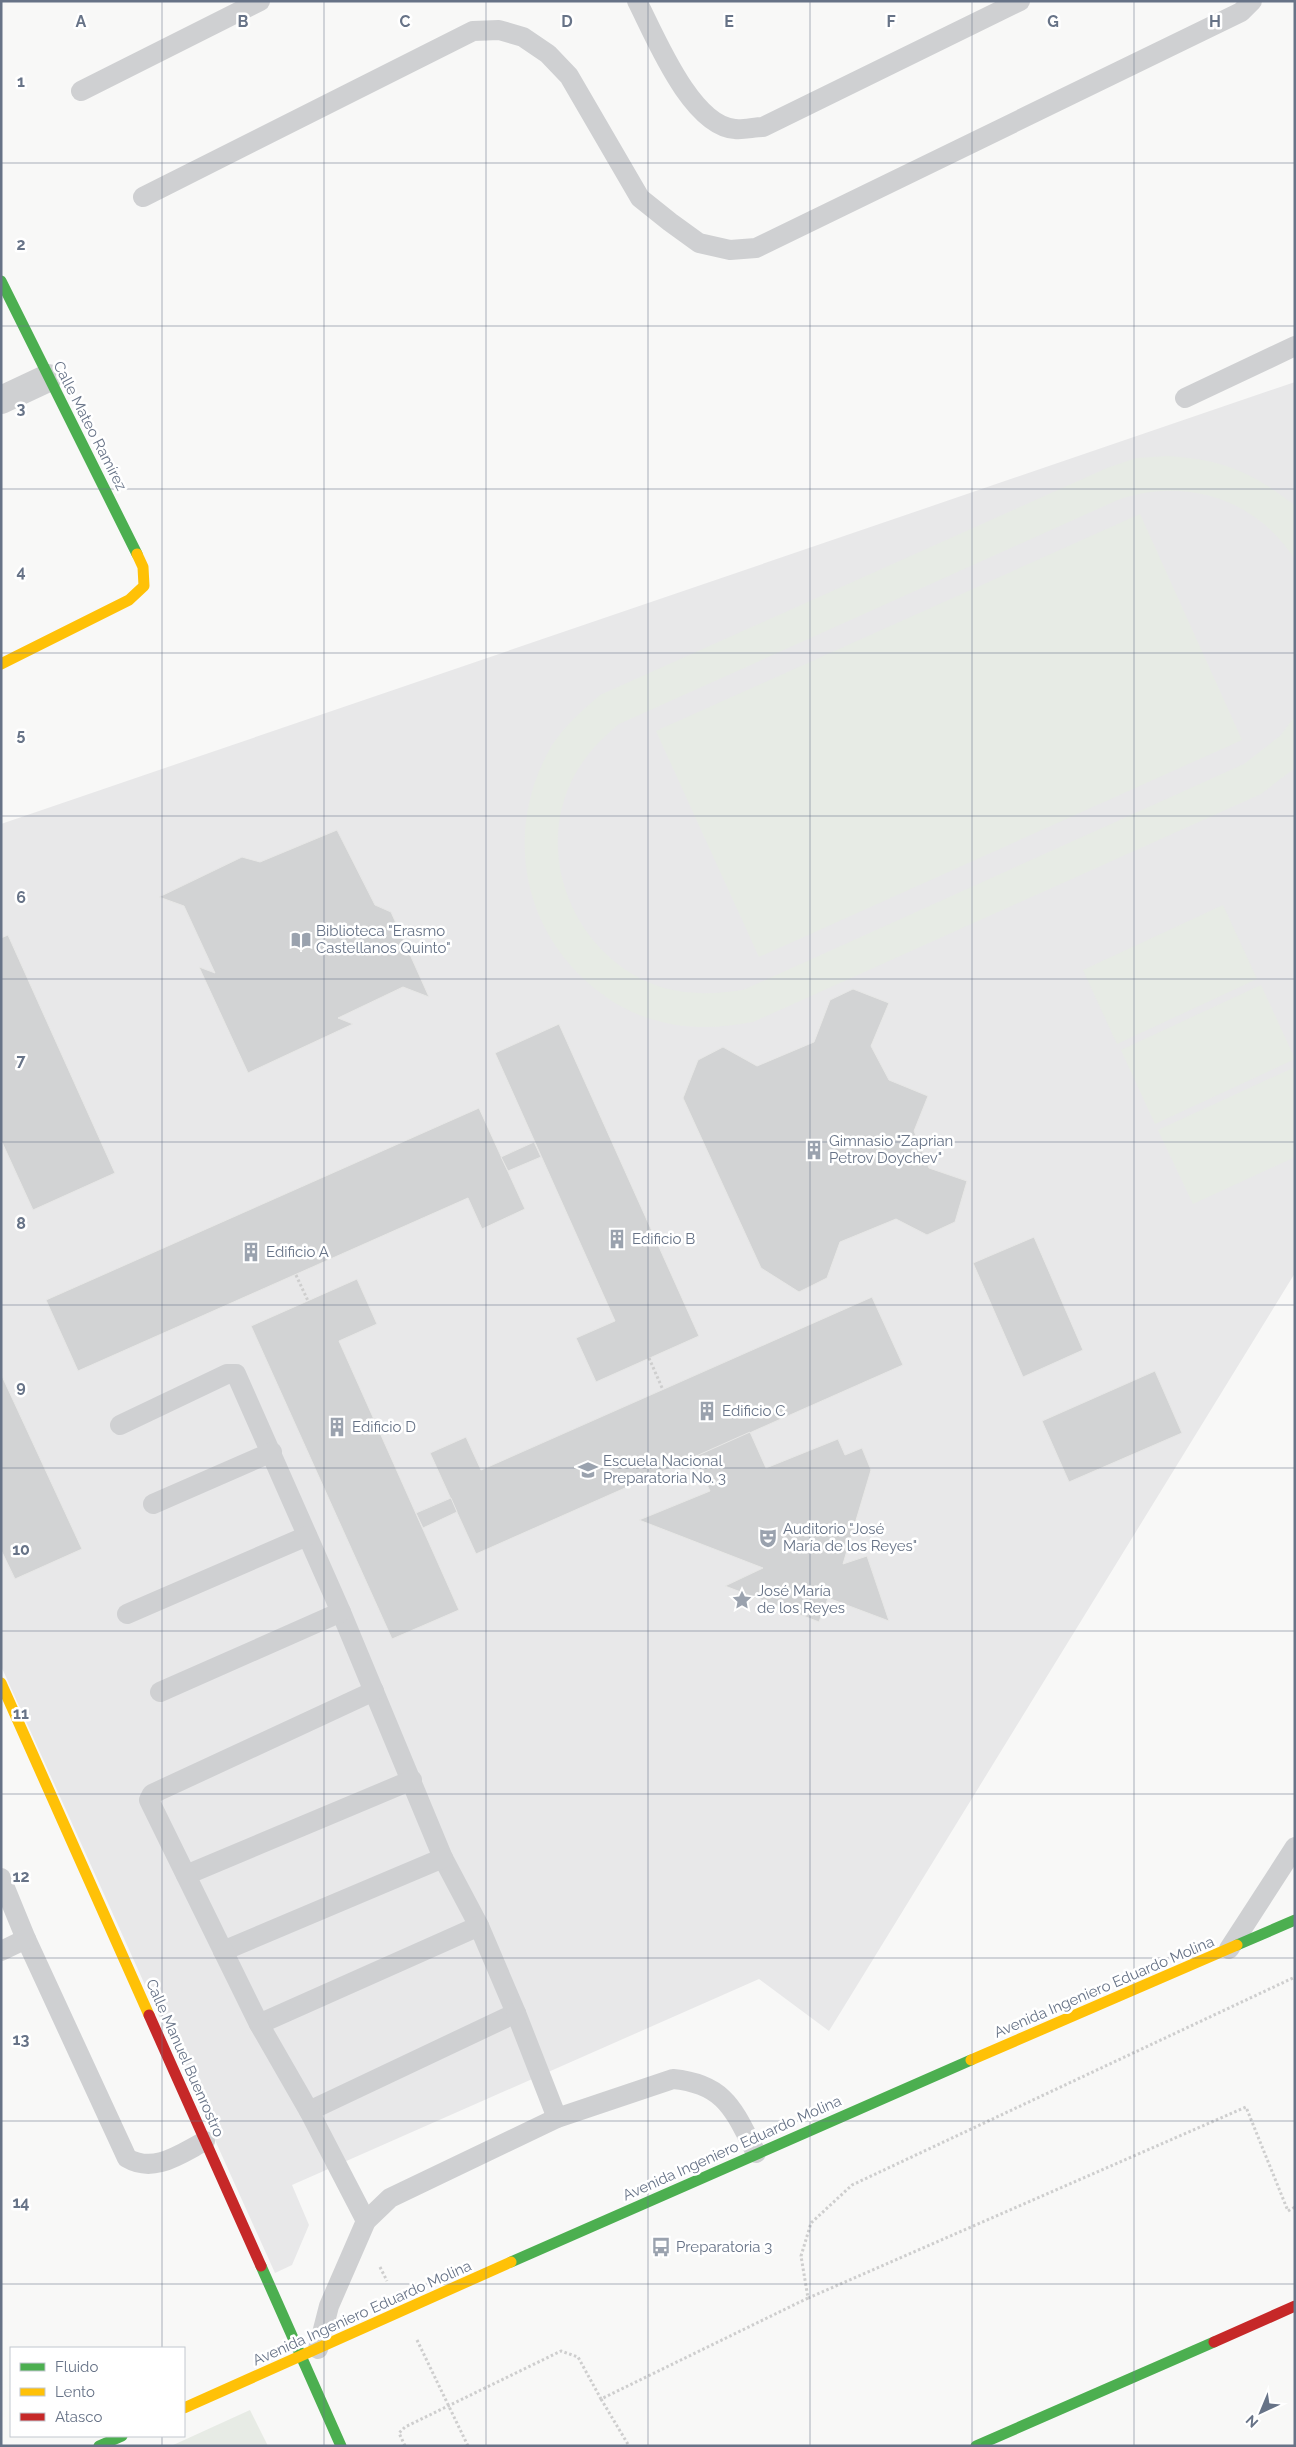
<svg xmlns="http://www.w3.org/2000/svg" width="1296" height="2447" viewBox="0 0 1296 2447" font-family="Raleway,sans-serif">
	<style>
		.built { fill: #e8e8e9 }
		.green { fill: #e7ebe5 }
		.building { fill: #d2d3d4; stroke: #e7e7e6 }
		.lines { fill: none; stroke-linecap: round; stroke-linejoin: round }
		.path { stroke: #cecece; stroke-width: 3; stroke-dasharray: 2.5 2.5; stroke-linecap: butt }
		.lane { stroke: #cfd0d2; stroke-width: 20 }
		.street { stroke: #cfd0d2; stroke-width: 28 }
		.fast { stroke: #4caf50; stroke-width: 11 }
		.slow { stroke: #ffc107; stroke-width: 11 }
		.jam { stroke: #c62828; stroke-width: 11 }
		.grid { fill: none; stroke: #677387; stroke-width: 1; stroke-opacity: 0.55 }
		.labels { text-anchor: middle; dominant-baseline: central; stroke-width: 5; stroke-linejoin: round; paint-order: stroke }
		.street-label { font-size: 15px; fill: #677387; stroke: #fff }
		.poi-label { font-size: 15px; fill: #677387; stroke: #fff; text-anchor: start }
		.grid-label { font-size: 16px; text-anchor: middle; font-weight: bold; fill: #677387; stroke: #fff; stroke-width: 5; stroke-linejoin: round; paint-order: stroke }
	</style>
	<rect width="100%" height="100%" fill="#f8f8f7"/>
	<!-- built -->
	<path class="built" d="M1295 382V1273L829 2031 759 1979 292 2185 309 2225 292 2265 275 2273 1 1666V824Z"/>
	<!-- green -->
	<g class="green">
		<path d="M1169 456C1223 460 1250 471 1293 504L1295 506V560C1257 499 1186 477 1120 499L619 724C597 742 579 762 568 789 536 868 582 963 664 988 690 995 716 994 743 990L1244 764 1280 736 1295 716V768L1261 794 753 1022C719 1028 688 1030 655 1020 630 1014 606 999 587 982 519 921 506 825 551 747 563 727 582 711 600 695L1107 468 1136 458Z"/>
		<path d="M1140 514 1242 740 759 957 656 731Z"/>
		<path d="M1223 905 1257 979 1117 1044 1083 970Z"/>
		<path d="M1261 985 1295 1059 1155 1124 1121 1050Z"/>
		<path d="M1295 1067V1157L1193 1204 1158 1130Z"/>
		<path d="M250 2410 268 2446H171Z"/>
	</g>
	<!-- building -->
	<g class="building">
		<path d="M337 830 375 905 391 912 429 997 403 987 338 1018 353 1024 248 1073 199 967 215 973 184 906 159 897 242 857 260 862Z"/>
		<path d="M8 935 115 1173 33 1210 1 1140V938Z"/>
		<path d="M853 989 889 1003 871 1046 889 1080 928 1096 914 1131 929 1168 967 1181 955 1222 927 1235 896 1219 840 1242 827 1278 799 1292 761 1268 683 1098 698 1060 723 1047 757 1066 814 1042 830 1000Z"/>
		<path d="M559 1024 699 1336 596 1382 576 1338 615 1321 495 1053Z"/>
		<path d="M479 1108 525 1209 482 1229 468 1198 78 1371 46 1300Z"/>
		<path d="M534 1142 541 1157 508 1171 501 1157Z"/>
		<path d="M1034 1237 1083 1350 1023 1377 973 1263Z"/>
		<path d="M357 1279 377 1324 339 1341 459 1610 392 1639 251 1326Z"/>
		<path d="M872 1297 903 1365 476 1554 430 1453 466 1437 481 1470Z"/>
		<path d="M1155 1371 1182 1433 1069 1482 1042 1421Z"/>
		<path d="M1 1374 82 1549 15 1579 1 1550Z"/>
		<path d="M750 1432 766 1468 838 1439 845 1455 862 1448 871 1470 843 1564 867 1556 889 1621 828 1598 819 1622 725 1586 763 1568 639 1520 710 1491 694 1457Z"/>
		<path d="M451 1498 457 1512 423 1528 416 1513Z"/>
	</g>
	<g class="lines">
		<!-- path -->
		<g class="path">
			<path d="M296 1275 308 1301"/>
			<path d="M649 1358 663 1390"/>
			<path d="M380 2267 387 2281"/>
			<path d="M808 2298 1246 2107 1288 2211 1295 2207"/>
			<path d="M417 2340 468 2446"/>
			<path d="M601 2399 629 2446"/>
			<path d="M405 2446 399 2433 405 2427 561 2351 578 2357 601 2399 808 2298 801 2256 811 2223 852 2185 1295 1977"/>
		</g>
		<!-- lane -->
		<g class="lane">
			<path d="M637 1C655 36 691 126 735 129 744 130 754 127 763 127L1020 1"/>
			<path d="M81 91 260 1"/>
			<path d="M143 197 473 31 499 30 523 37 548 54 569 76 640 198 670 222 699 243 730 250 756 248 1241 12 1252 1"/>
			<path d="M1185 398 1295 346"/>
			<path d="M120 1425 227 1374H236L341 1612 443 1858 479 1926 516 2013 309 2111"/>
			<path d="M153 1504 272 1452"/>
			<path d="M127 1614 307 1536"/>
			<path d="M160 1692 341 1612"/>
			<path d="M186 1875 412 1780"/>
			<path d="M1 1878 26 1939 127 2158C154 2174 180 2154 205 2141"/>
			<path d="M1229 1949 1295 1847"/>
			<path d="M1 1951 26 1939"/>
			<path d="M223 1951 443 1858"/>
			<path d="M516 2013 557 2118"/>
			<path d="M259 2024 479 1926"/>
			<path d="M366 2221 309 2111 259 2024 149 1800 152 1794 374 1691"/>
			<path d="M318 2349 329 2306 366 2221 390 2198 557 2118 673 2079C726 2084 734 2111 756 2153"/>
		</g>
		<!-- street -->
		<path class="street" d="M1 400 48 378"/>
		<!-- fast -->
		<g class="fast">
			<path d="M1 281 137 554"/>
			<path d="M1237 1945 1295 1920"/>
			<path d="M511 2262 971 2060"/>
			<path d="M261 2266 341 2446"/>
			<path d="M99 2446 122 2436"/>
			<path d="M976 2446 1214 2342"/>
		</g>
		<!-- slow -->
		<g class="slow">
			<path d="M1 664 129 600 144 586 143 567 137 554"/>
			<path d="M1 1683 149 2015"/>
			<path d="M971 2060 1237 1945"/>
			<path d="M184 2408 511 2262"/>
		</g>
		<!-- jam -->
		<g class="jam">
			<path d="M149 2015 261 2266"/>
			<path d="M1214 2342 1295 2306"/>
		</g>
	</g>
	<!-- grid -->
	<path class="grid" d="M162 1V2348M324 1V2446M486 1V2446M648 1V2446M810 1V2446M972 1V2446M1134 1V2446M1 163H1295M1 326H1295M1 489H1295M1 653H1295M1 816H1295M1 979H1295M1 1142H1295M1 1305H1295M1 1468H1295M1 1631H1295M1 1794H1295M1 1958H1295M1 2121H1295M1 2284H1295M162 2436V2446"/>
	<!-- icons -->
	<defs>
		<symbol id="library-bare" viewBox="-9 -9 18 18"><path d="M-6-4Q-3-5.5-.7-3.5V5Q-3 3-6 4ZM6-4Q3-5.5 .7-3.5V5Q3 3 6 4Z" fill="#9aa2ae" stroke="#fff" stroke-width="2.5" paint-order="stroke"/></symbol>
		<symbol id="building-bare" viewBox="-9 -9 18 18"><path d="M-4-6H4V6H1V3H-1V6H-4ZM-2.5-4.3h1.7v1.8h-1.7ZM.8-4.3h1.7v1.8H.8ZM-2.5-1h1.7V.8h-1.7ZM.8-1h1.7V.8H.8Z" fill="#9aa2ae" stroke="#fff" stroke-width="2.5" paint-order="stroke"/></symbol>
		<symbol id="school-bare" viewBox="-9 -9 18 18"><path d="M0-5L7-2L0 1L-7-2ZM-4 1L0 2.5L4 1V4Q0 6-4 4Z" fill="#9aa2ae" stroke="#fff" stroke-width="2.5" paint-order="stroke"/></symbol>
		<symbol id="theatre-bare" viewBox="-9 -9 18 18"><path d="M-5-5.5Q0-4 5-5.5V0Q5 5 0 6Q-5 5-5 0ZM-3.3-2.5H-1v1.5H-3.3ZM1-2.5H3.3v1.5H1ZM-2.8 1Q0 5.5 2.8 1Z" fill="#9aa2ae" stroke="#fff" stroke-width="2.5" paint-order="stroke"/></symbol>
		<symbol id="sight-bare" viewBox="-9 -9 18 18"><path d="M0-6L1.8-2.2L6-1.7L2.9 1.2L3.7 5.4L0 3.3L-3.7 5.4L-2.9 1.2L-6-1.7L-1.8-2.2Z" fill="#9aa2ae" stroke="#fff" stroke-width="2.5" paint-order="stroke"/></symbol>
		<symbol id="bus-bare" viewBox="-9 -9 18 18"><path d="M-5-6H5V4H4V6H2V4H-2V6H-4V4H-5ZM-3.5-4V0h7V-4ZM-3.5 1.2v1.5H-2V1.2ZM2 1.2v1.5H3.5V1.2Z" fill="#9aa2ae" stroke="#fff" stroke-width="2.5" paint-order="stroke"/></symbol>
	</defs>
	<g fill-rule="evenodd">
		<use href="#library-bare" x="287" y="926" width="28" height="28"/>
		<use href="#building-bare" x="800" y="1136" width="28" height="28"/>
		<use href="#building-bare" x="603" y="1225" width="28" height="28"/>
		<use href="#building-bare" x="237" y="1238" width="28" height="28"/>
		<use href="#building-bare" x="693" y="1397" width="28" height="28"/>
		<use href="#building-bare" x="323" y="1413" width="28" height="28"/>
		<use href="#school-bare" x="574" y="1456" width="28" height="28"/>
		<use href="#theatre-bare" x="754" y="1524" width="28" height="28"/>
		<use href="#sight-bare" x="728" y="1586" width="28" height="28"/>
		<use href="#bus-bare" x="647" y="2233" width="28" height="28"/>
	</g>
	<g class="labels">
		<!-- street labels -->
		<g class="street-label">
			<text transform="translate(90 426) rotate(63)">Calle Mateo Ramírez</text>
			<text transform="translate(1104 1987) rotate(-23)">Avenida Ingeniero Eduardo Molina</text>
			<text transform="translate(185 2058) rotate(66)">Calle Manuel Buenrostro</text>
			<text transform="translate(732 2148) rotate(-24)">Avenida Ingeniero Eduardo Molina</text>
			<text transform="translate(362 2313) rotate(-24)">Avenida Ingeniero Eduardo Molina</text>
		</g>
		<!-- poi labels -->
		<g class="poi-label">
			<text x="316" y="931">Biblioteca "Erasmo<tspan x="316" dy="17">Castellanos Quinto"</tspan></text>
			<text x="829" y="1141">Gimnasio "Zaprian<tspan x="829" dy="17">Petrov Doychev"</tspan></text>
			<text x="632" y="1239">Edificio B</text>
			<text x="266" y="1252">Edificio A</text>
			<text x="722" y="1411">Edificio C</text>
			<text x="352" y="1427">Edificio D</text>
			<text x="603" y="1461">Escuela Nacional<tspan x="603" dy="17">Preparatoria No. 3</tspan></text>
			<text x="783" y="1529">Auditorio "José<tspan x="783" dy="17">María de los Reyes"</tspan></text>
			<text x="757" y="1591">José María<tspan x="757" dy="17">de los Reyes</tspan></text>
			<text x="676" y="2247">Preparatoria 3</text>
		</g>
	</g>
	<g class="grid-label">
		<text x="81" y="27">A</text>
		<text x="243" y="27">B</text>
		<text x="405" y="27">C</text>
		<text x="567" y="27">D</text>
		<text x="729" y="27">E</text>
		<text x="891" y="27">F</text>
		<text x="1053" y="27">G</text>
		<text x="1215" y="27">H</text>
		<text x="21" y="87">1</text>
		<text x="21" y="250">2</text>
		<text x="21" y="414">3</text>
		<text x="21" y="577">4</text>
		<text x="21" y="740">5</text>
		<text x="21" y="903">6</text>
		<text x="21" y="1066">7</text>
		<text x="21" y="1229">8</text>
		<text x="21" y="1392">9</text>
		<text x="21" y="1555">10</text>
		<text x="21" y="1719">11</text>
		<text x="21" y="1882">12</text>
		<text x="21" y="2045">13</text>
		<text x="21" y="2208">14</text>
	</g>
	<!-- border -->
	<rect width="1296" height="2447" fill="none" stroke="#677387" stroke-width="5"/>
	<!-- legend -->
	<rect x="10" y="2347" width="175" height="90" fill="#ffffff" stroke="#c2c7cf"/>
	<rect x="20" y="2363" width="25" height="8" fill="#4caf50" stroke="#c2c7cf"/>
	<text x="55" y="2372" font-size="15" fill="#677387">Fluido</text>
	<rect x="20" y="2388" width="25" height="8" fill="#ffc107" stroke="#c2c7cf"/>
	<text x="55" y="2397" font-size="15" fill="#677387">Lento</text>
	<rect x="20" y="2413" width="25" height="8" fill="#c62828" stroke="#c2c7cf"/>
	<text x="55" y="2422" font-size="15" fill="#677387">Atasco</text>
	<!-- north arrow -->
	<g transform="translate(1261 2412) rotate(224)" stroke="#ffffff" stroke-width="4" paint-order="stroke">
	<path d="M0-4L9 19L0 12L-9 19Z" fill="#677387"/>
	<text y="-8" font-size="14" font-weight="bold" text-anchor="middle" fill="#677387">N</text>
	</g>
</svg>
